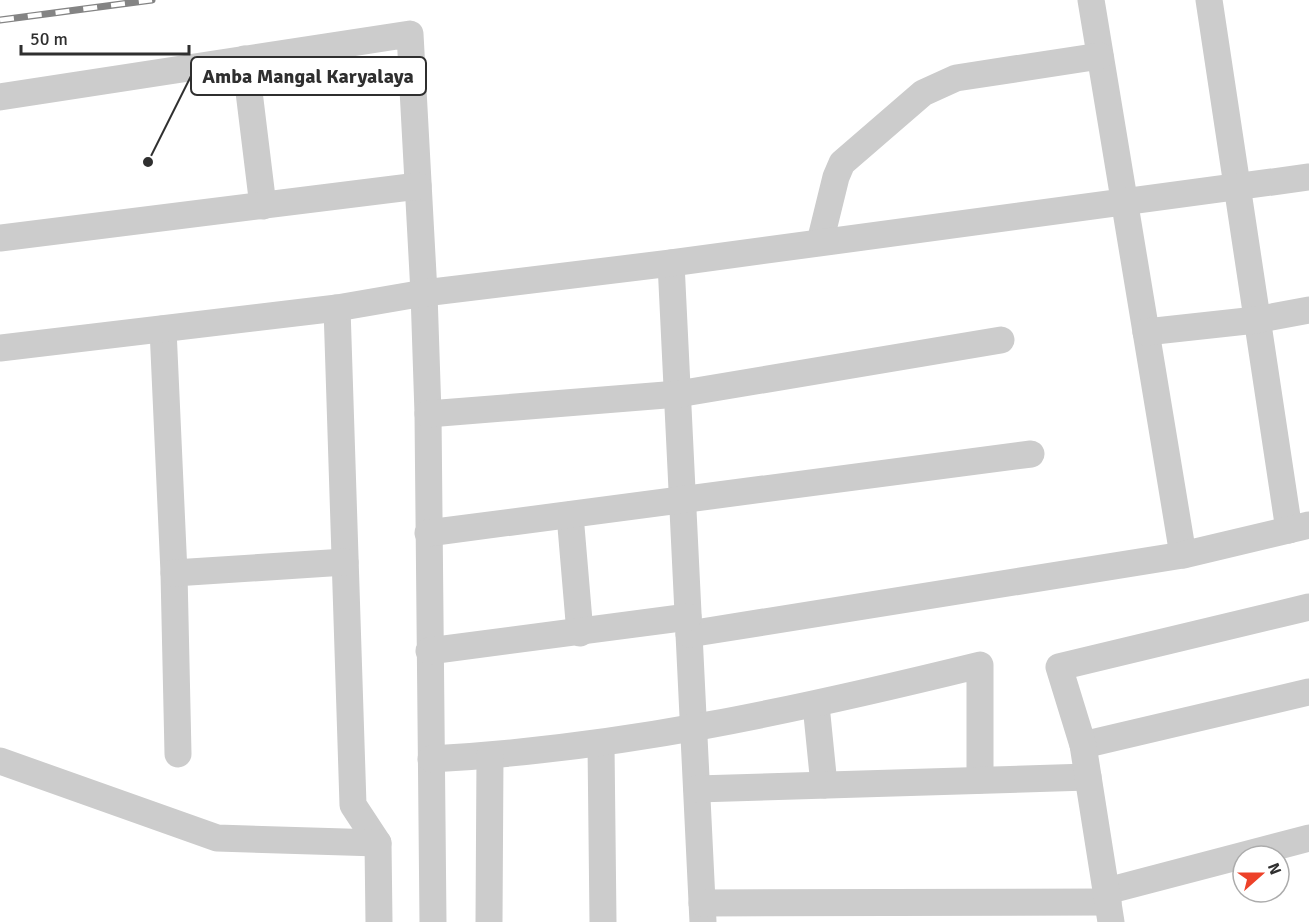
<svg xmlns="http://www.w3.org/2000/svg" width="1309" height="922" viewBox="0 0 1309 922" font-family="Signika,sans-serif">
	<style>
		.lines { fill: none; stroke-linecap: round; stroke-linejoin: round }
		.minor { stroke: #ccc; stroke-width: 27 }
		.rail-casing { stroke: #848484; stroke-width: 7 }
		.rail { stroke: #fff; stroke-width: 4.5; stroke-dasharray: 14; stroke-linecap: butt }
		.leader { fill: none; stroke: #2f2f2f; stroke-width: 2 }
		.callout-dot { fill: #2f2f2f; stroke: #fff; stroke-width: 2 }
		.callout { fill: #fff; stroke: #2f2f2f; stroke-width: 2 }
		.callout-label { font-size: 20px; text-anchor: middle; font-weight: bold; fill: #2f2f2f }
	</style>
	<rect width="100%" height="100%" fill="#fff"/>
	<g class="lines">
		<!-- minor -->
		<g class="minor">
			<path d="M1091 0 1183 555"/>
			<path d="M1209 0 1289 530"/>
			<path d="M245 59 263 206"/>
			<path d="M0 97 410 34 424 293 428 414 433 922"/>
			<path d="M0 238 418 186"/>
			<path d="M820 242 836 177 842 163 923 93 956 78 1100 56"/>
			<path d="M671 263 703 922"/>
			<path d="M337 308 353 805 378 843 379 922"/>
			<path d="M163 329 174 573 178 754"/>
			<path d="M1146 332 1256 320 1309 310"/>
			<path d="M0 348 337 308 424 293 671 263 1309 177"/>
			<path d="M428 414 678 394 1001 340"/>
			<path d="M570 515 580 633"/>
			<path d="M428 533 1031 454"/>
			<path d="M174 573 345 562"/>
			<path d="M689 634 1183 555 1309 525"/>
			<path d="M429 651 688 617"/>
			<path d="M816 705 824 785"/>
			<path d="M601 744 603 922"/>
			<path d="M1083 745 1309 692"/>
			<path d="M431 759C619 749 797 710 980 665V780"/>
			<path d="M0 761 217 838 378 843"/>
			<path d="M697 789 1088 777"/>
			<path d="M1107 891 1309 838"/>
			<path d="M702 903 1108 902"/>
			<path d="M489 922 490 756"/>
			<path d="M1111 922 1083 745 1059 667 1309 607"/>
		</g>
		<defs>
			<path id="rail" d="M0 20 152 0"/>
		</defs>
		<!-- rail casing -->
		<use href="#rail" class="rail-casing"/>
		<!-- rail -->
		<use href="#rail" class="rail"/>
	</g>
	<!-- callouts -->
	<path class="leader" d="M148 162L191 76"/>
	<circle class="callout-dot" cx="148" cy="162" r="6"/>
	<rect class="callout" x="191" y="57" width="235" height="38" rx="6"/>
	<g class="callout-label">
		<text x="308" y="83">Amba Mangal Karyalaya</text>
	</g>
	<!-- north arrow -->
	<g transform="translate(1261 874) rotate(69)"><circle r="28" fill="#ffffff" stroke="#acacac" stroke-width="1.5"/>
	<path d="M0-4.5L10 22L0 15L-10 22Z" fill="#ed4129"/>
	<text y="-9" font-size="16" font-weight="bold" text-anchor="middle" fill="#2f2f2f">N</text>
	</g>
	<!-- scale -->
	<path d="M21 45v9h168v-9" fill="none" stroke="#2f2f2f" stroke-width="3"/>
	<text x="30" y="45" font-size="18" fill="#2f2f2f" stroke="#ffffff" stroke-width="4.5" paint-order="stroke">50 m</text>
</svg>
